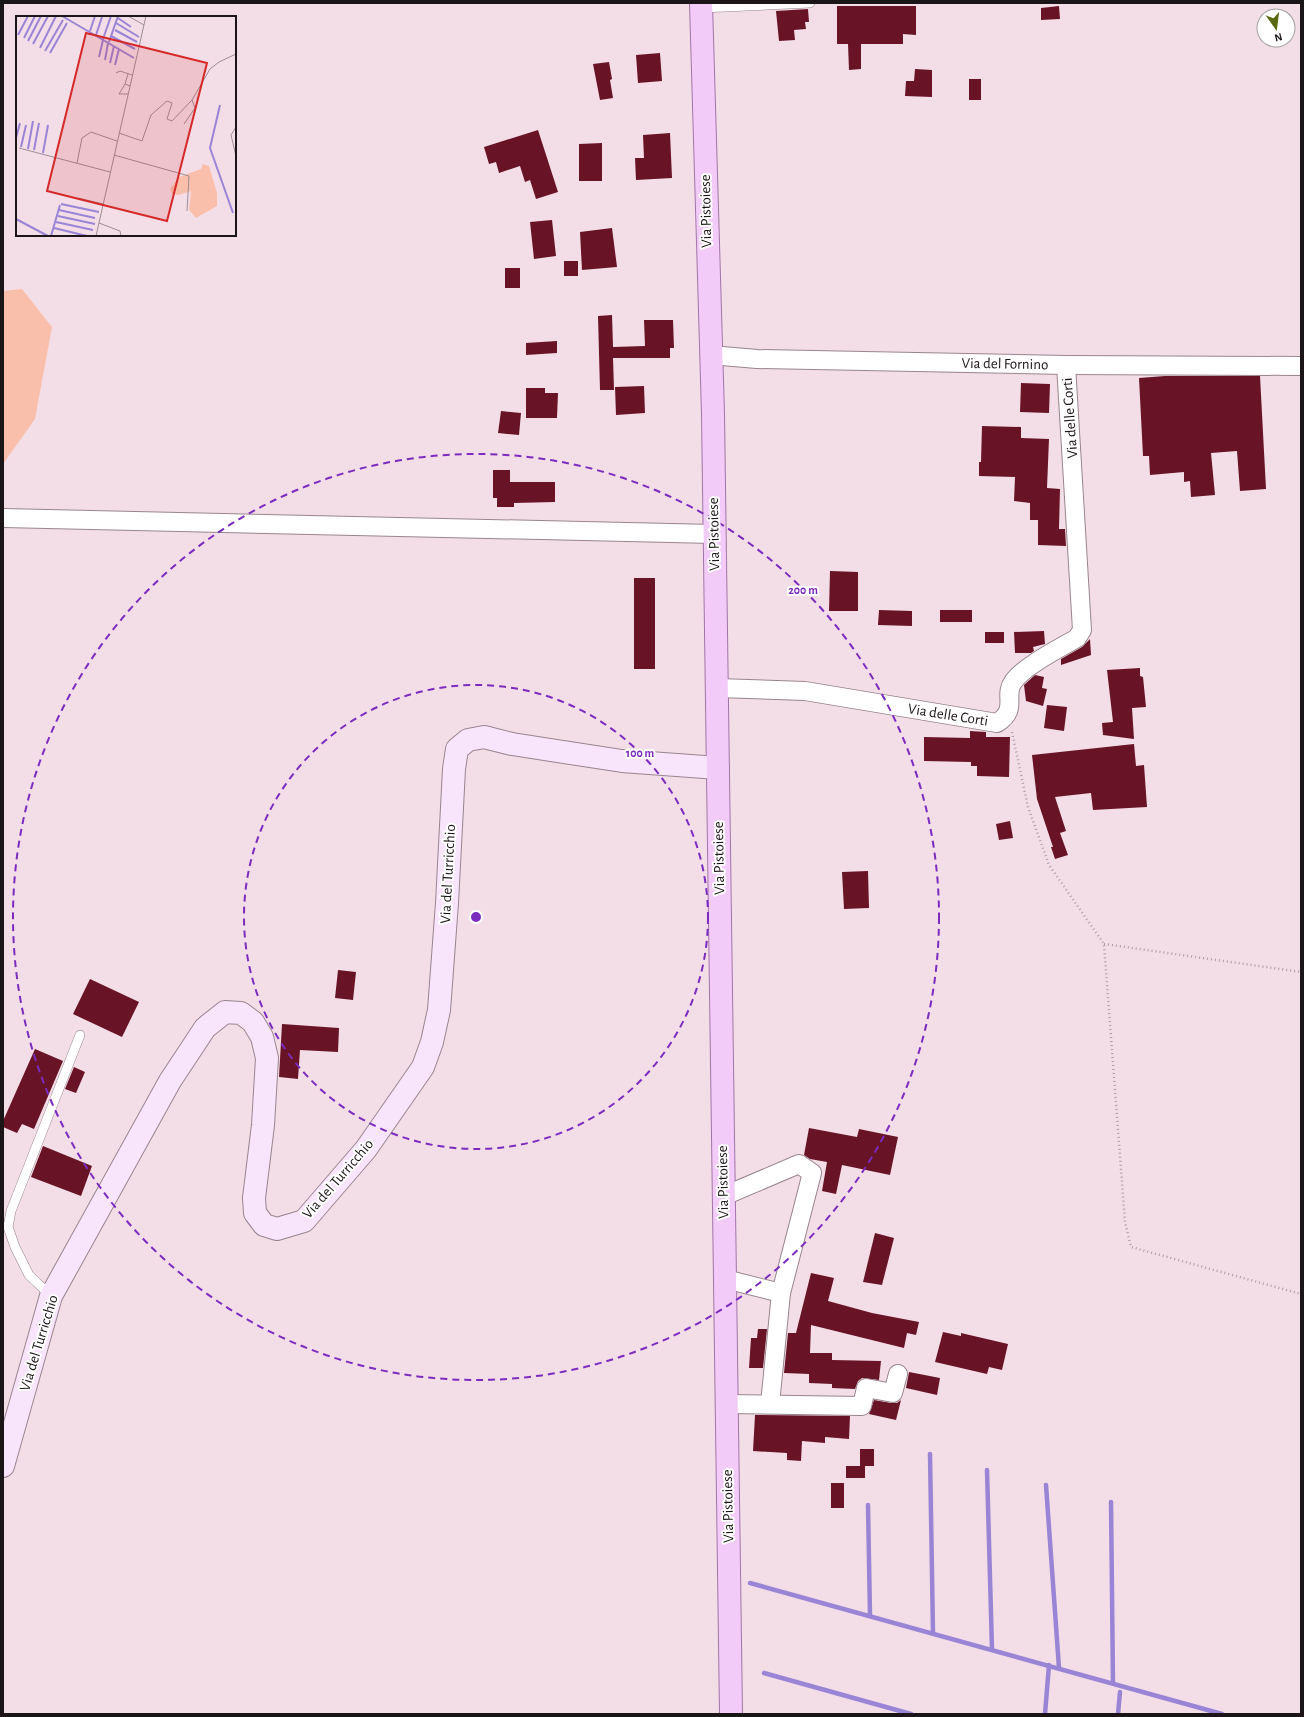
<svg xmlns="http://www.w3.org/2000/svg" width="1304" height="1717" viewBox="0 0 1304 1717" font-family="'Alegreya Sans',sans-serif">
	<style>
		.green { fill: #fabfab }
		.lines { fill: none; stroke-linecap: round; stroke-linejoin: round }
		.stream { stroke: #9a84d5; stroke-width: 4.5 }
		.building { fill: #691326 }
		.lane-casing { stroke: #98858e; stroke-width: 10 }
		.street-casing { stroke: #98858e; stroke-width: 20 }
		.secondary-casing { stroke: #98858e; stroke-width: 24 }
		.primary-casing { stroke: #a175a7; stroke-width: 24 }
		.path { stroke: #ad9da5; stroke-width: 2.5; stroke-dasharray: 1 3; stroke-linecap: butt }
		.lane { stroke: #fff; stroke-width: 9 }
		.street { stroke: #fff; stroke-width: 18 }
		.secondary { stroke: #f8e5fc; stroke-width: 22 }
		.primary { stroke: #f2cbf8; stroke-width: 22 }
		.ring { fill: none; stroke: #7b2cbf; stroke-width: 2; stroke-dasharray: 7 5 }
		.labels { text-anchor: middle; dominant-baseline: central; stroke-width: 4; stroke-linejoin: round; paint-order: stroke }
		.street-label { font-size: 15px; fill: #1c1518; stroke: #fff }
		.inset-river { fill: none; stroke: #9a84d5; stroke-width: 2 }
		.inset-road { fill: none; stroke: #9d8e95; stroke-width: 1 }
		.view { fill: #d62828; fill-opacity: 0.15; stroke: #d62828; stroke-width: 2 }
		.inset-edge { fill: none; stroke: #1c1518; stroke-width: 2 }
		.centre { fill: #7b2cbf; stroke: #fff; stroke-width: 2 }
		.ring-label { font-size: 12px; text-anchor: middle; font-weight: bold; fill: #7b2cbf; stroke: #fff; stroke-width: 4; stroke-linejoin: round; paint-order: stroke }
	</style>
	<rect width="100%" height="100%" fill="#f3dee8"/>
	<!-- green -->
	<path class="green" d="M22 289 52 327 35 419 3 464V291Z"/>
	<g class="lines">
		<!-- stream -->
		<g class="stream">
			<path d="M930 1454 933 1633"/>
			<path d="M987 1470 992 1649"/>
			<path d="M1046 1485 1059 1668"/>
			<path d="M1111 1502 1113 1683"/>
			<path d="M868 1505 870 1616"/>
			<path d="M750 1583 1222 1714"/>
			<path d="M764 1673 911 1714"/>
			<path d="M1045 1714 1049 1665"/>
			<path d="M1118 1714 1120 1692"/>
		</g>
	</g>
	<!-- building -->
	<g class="building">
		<path d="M837 6H916V35L903 34V44H861V69L849 70 848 44H837Z"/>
		<path d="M1059 6 1060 19 1041 20V8Z"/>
		<path d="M808 9 809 22H805L806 29 794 30 795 40 779 41 776 11Z"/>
		<path d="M660 53 662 81 638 83 636 55Z"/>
		<path d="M609 62 612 79 610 80 613 98 600 100 593 64Z"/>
		<path d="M915 69 932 70V97L905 96 906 81H914Z"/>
		<rect x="969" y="79" width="12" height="21"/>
		<path d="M538 130 558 192 536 199 530 180 525 182 520 166 499 173 496 162 489 164 484 147Z"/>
		<path d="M670 133 672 178 636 180 635 158H644L643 135Z"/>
		<path d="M602 143V181H579V144Z"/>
		<path d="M552 220 556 256 534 259 530 222Z"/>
		<path d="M612 228 617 267 582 270 580 232Z"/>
		<rect x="564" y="261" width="14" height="15"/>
		<rect x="505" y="268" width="15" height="20"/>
		<path d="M612 315 613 347 645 346 644 320H673L674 348H670V358H613L614 390H600L598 316Z"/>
		<path d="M557 341V353L526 355V343Z"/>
		<path d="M1165 376H1260L1266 489 1240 491 1237 451 1211 453 1215 495 1191 497 1190 481 1184 482V472L1150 475 1149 456H1143L1139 378Z"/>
		<path d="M1021 383 1050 384 1049 413 1020 412Z"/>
		<path d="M644 386 645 413 616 415 615 387Z"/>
		<path d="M526 388H545V393H558L557 418H526Z"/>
		<path d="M501 411 521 413 519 435 498 433Z"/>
		<path d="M982 426 1021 427V438L1049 439 1047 488 1060 489 1059 529H1065L1066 546 1038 545V520H1030V503L1014 501 1015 477 979 476V462H981Z"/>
		<path d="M493 470H510V482H555V502L514 503V507H497V498H493Z"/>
		<path d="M830 571 858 572V611H829Z"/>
		<rect x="634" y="578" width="21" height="91"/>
		<path d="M879 610 912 611V626L878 625Z"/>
		<rect x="940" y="610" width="32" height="12"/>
		<path d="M1044 631 1045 644 1033 647 1034 651 1031 653H1015L1014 632Z"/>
		<rect x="985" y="632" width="19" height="11"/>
		<path d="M1090 639 1091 655 1061 665V659L1082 647Z"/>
		<path d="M1140 668V676L1143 677 1146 707 1132 708 1134 739 1103 735 1102 723 1113 722 1107 670Z"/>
		<path d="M1035 675 1044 677 1042 688 1047 689 1043 706 1026 701 1024 685Z"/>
		<path d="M1047 705 1067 707 1064 731 1044 728Z"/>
		<path d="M970 731 986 732V737H1010L1009 777 977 776V766H971V762L924 761V737L970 738Z"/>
		<path d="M1134 744 1136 766 1144 765 1147 807 1093 810 1091 793 1055 797 1066 831 1060 833 1068 855 1055 859 1051 847H1053L1037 799 1032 755Z"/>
		<path d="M1010 821 1013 838 999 840 996 824Z"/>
		<path d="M868 871 869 908 844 909 842 872Z"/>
		<path d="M338 970 356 972 353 1000 335 998Z"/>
		<path d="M90 979 139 1002 122 1037 73 1014Z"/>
		<path d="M282 1024 339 1028 338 1052 300 1050 298 1079 279 1077Z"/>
		<path d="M35 1049 63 1061 34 1129 22 1124 17 1133 3 1127V1121Z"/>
		<path d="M74 1067 85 1072 76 1093 65 1089Z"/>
		<path d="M809 1128 857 1137 859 1129 898 1137 890 1175 842 1165 836 1194 822 1191 827 1162 810 1159 804 1155Z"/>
		<path d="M43 1146 92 1166 81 1196 31 1177Z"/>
		<path d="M875 1233 894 1238 882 1285 863 1282Z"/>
		<path d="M811 1273 834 1278 828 1301 872 1313 919 1322 916 1335 907 1333 904 1348 811 1325 810 1353H832V1360L881 1361 879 1380 862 1378 858 1381 855 1389 832 1388V1384L809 1383V1374L784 1373 788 1333H796Z"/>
		<path d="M758 1329H767L763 1368H749L751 1338H757Z"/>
		<path d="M943 1332 961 1336V1333L1008 1344 1002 1370 989 1367 987 1374 935 1362Z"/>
		<path d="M909 1372 940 1378 937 1395 906 1388Z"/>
		<path d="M874 1400 891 1403H897L901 1400 896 1420 869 1414Z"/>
		<path d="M755 1415 850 1416 849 1439 825 1437V1443L802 1441 801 1461 787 1460V1453L753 1451Z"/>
		<rect x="860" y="1449" width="14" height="17"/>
		<rect x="846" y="1466" width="19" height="12"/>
		<rect x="831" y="1483" width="13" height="25"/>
	</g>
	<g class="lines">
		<defs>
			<g id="lane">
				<path d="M702 8 810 3"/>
				<path d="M51 1296 29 1275 15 1247 8 1227 11 1211 80 1035"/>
			</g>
			<g id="street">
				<path d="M710 355 757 359 1066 365 1301 366"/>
				<path d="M3 518 714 534"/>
				<path d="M717 688 805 691 997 723C1019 709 1003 696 1013 682 1024 666 1060 648 1077 638L1082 630 1066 365"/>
				<path d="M724 1196 799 1164 812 1173 781 1293"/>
				<path d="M725 1279 781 1293 770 1404"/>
				<path d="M726 1404 862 1406 866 1388 893 1393 898 1374"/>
			</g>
			<path id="secondary" d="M3 1466 51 1296 170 1081 205 1028 225 1012 241 1013 253 1022 262 1037 267 1058 263 1125 254 1198 255 1213 264 1225 277 1229 304 1221 366 1149 423 1067 432 1042 439 1010 447 903 454 769 457 749 468 740 484 737 512 744 622 761 718 768"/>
			<path id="primary" d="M701 3 713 414 731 1714"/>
		</defs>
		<!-- lane casing -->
		<use href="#lane" class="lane-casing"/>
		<!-- street casing -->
		<use href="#street" class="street-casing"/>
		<!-- secondary casing -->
		<use href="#secondary" class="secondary-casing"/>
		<!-- primary casing -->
		<use href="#primary" class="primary-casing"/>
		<!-- path -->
		<g class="path">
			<path d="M1012 732 1028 807 1049 865 1104 944 1125 1222 1131 1247 1301 1294"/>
			<path d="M1104 944 1301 972"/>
		</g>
		<!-- lane -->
		<use href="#lane" class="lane"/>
		<!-- street -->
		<use href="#street" class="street"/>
		<!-- secondary -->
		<use href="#secondary" class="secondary"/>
		<!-- primary -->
		<use href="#primary" class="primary"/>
	</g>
	<!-- distance rings -->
	<g class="ring">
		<circle cx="476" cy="917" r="232"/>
		<circle cx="476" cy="917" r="463"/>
	</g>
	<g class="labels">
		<!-- street labels -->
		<g class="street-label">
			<text transform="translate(706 211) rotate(-91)">Via Pistoiese</text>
			<text transform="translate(1005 364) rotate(1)">Via del Fornino</text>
			<text transform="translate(1070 418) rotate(-94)">Via delle Corti</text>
			<text transform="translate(714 534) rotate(-91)">Via Pistoiese</text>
			<text transform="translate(948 715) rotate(9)">Via delle Corti</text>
			<text transform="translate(719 858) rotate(-91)">Via Pistoiese</text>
			<text transform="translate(448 874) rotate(-87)">Via del Turricchio</text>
			<text transform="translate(338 1179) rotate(-49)">Via del Turricchio</text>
			<text transform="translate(723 1182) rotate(-91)">Via Pistoiese</text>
			<text transform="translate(39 1343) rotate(-73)">Via del Turricchio</text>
			<text transform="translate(728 1506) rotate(-91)">Via Pistoiese</text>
		</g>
	</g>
	<!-- overview -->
	<g transform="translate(16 16)">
		<rect width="220" height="220" fill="#f3dee8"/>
		<path d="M187 148 193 150 201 177V190L180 202 173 194 175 175 163 179 156 178 154 173 163 161 185 153Z" fill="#fabfab"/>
		<path class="inset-river" d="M46 0 118 42M102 2 115 11M100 7 123 21M99 14 121 26M74 15 79 0M2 19 12 0M80 19 86 1M95 20 119 33M8 22 19 0M87 23 95 0M12 25 25 0M93 26 102 0M17 28 32 0M24 32 40 0M29 35 47 4M34 37 51 7M83 41 87 24M89 44 92 27M94 47 98 30M99 49 103 33M204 89 194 132 217 197M0 122 4 107M5 131 10 109M12 133 17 105M18 134 23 107M27 137 32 109M45 188 83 196M43 194 79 202M42 200 79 208M0 203 32 220M40 206 77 214M38 212 71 220M35 220 44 189"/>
		<path class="inset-road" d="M112 0 128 9M100 57 104 55 116 59M112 58 109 68 114 70M109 68 103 78H112M168 108 179 92 176 84M220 111 215 119 220 140M103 117 126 125 135 99 151 85 156 87 151 103 156 105 176 84 194 53 203 46 220 38M3 132 94 156M98 139 173 160 171 195M61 147 66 122 75 116 101 125M62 182 87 188M83 207 104 215 105 220M80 220 130 0"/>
		<path class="view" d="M70 17 191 47 151 205 31 175Z"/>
		<rect width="220" height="220" class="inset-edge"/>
	</g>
	<circle cx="476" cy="917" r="6" class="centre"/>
	<g class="ring-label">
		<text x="803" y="594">200 m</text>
		<text x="640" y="757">100 m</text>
	</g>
	<!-- border -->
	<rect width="1304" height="1717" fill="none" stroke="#1c1518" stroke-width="8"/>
	<!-- north arrow -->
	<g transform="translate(1276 28) rotate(166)"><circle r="19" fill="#ffffff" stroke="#a4a1a3"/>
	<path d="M0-3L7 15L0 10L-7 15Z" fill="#5a6811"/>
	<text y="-6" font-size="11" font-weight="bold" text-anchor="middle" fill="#1c1518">N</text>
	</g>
</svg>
